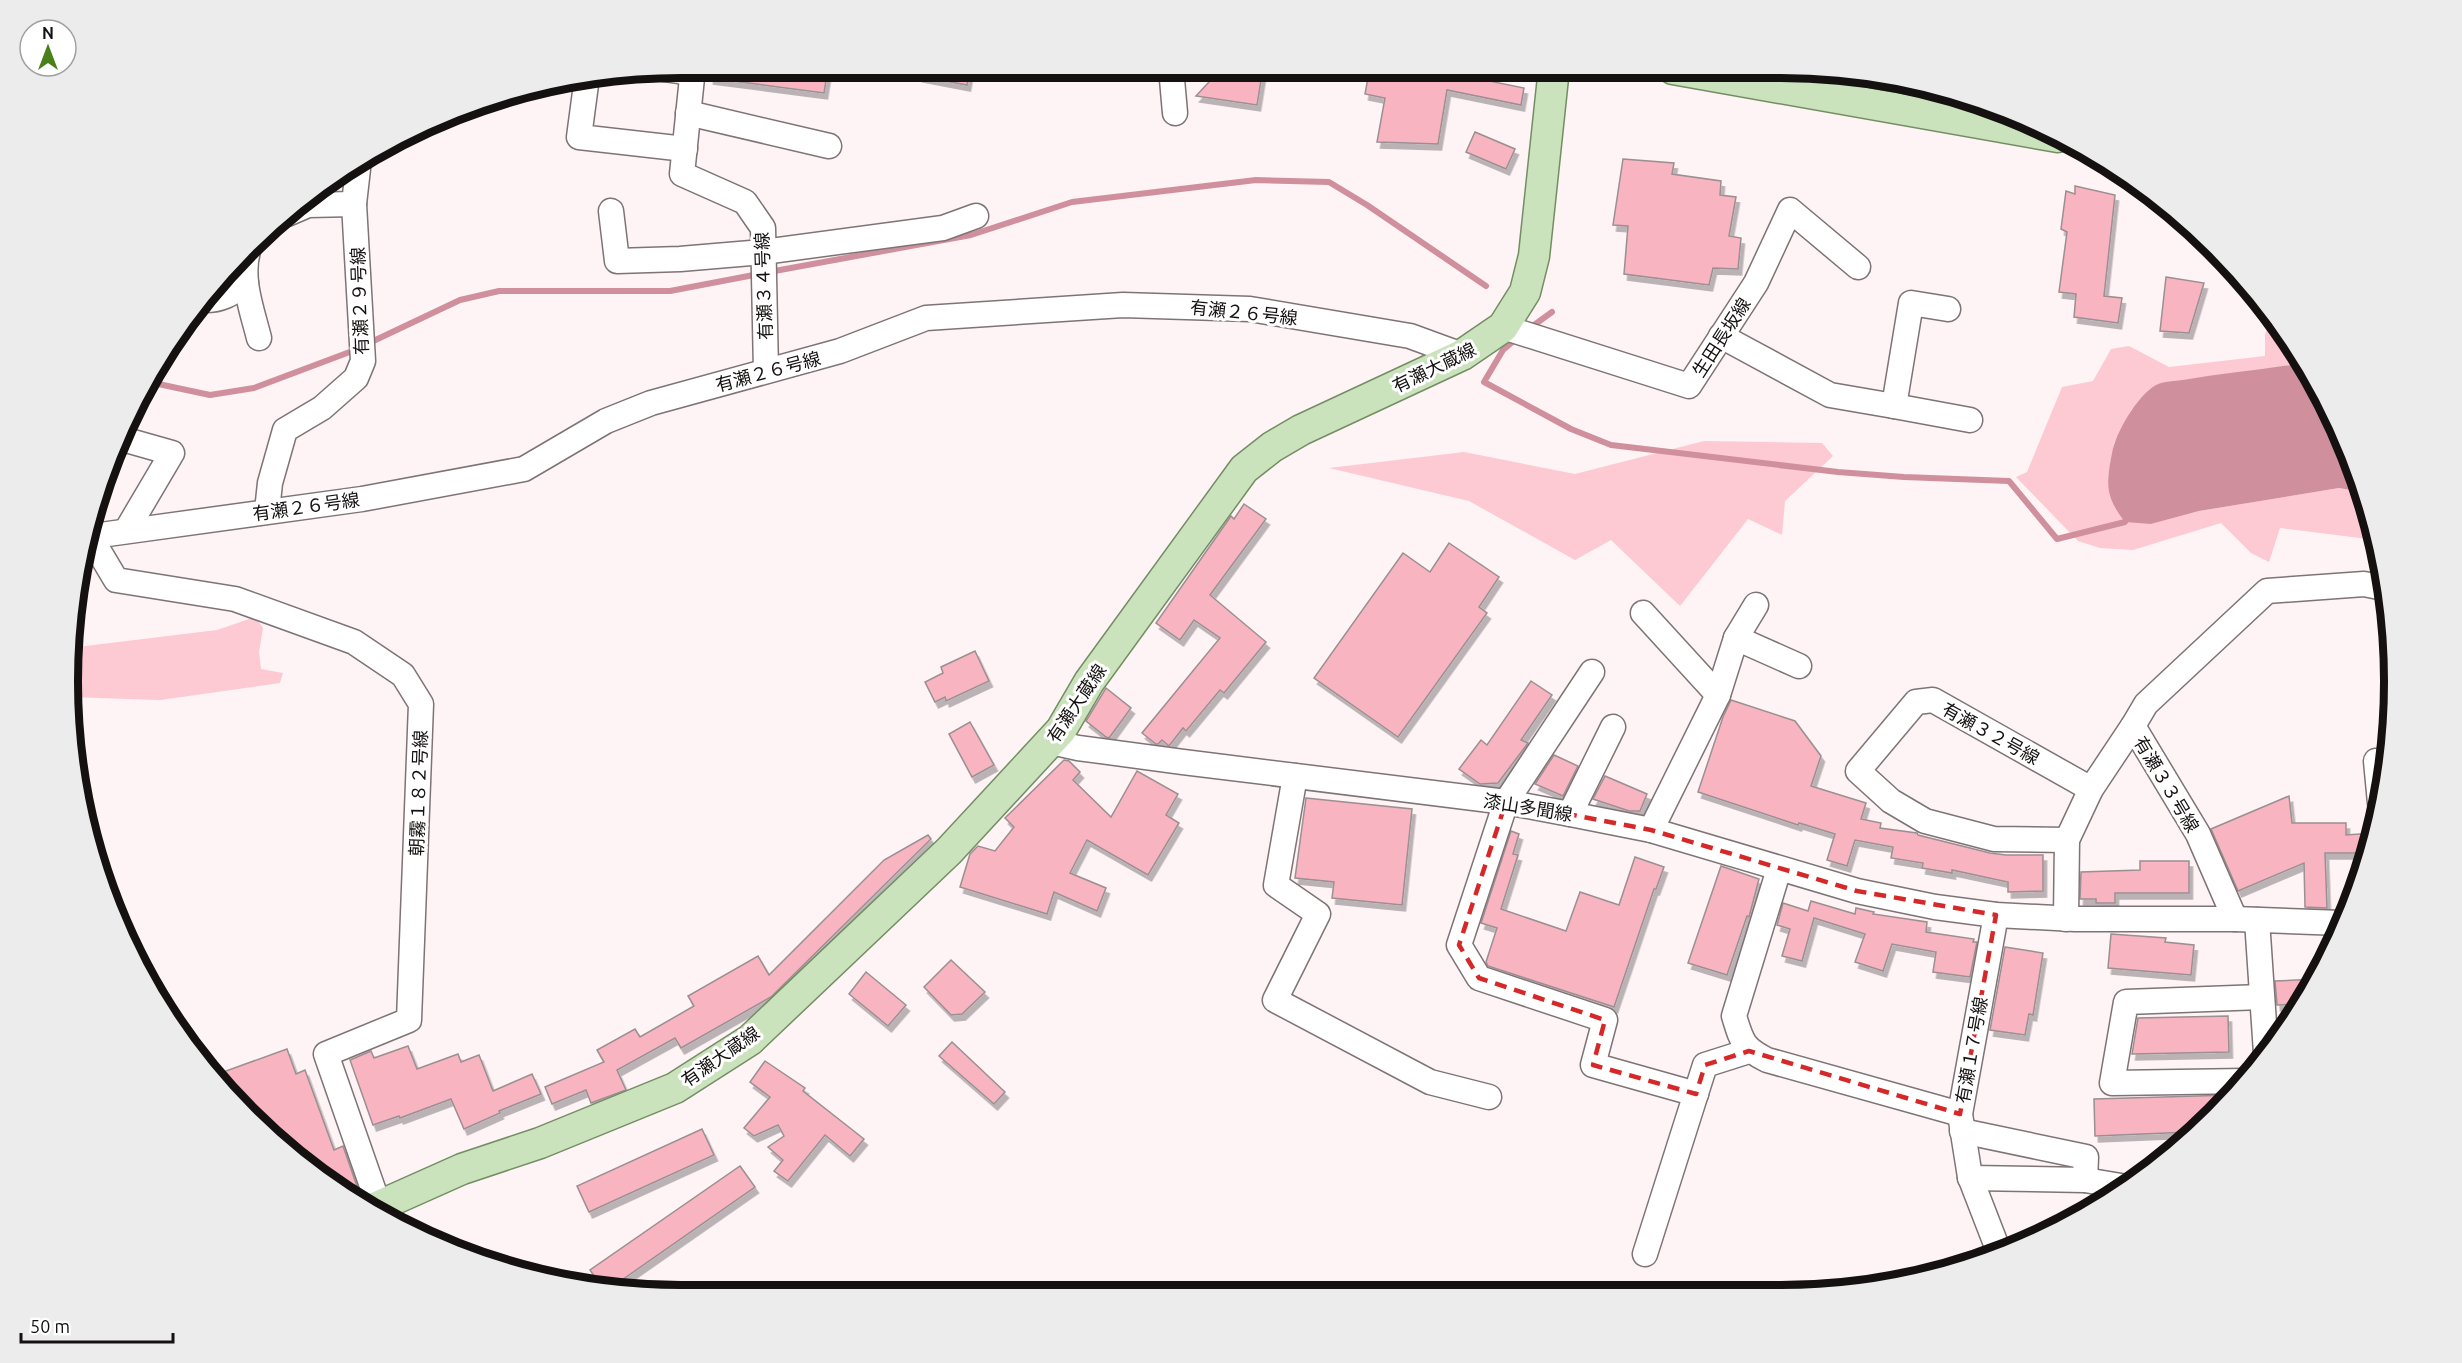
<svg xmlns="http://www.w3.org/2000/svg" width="2462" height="1363" viewBox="0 0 2462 1363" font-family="Ubuntu,'Noto Sans JP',sans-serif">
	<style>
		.green { fill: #fdcad3 }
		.water { fill: #d08f9c }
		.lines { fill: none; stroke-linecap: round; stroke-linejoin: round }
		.stream { stroke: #d08f9c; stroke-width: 6 }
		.building { fill: #f8b4c1; stroke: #9b8f91; stroke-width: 1.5; filter: url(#shadow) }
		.minor-casing { stroke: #7e7375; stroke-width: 27 }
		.major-casing { stroke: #748d64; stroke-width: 33 }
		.minor { stroke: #fff; stroke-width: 24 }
		.major { stroke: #cae3bc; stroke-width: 30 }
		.marked { fill: none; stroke: #d62828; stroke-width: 4.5; stroke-dasharray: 12 8; stroke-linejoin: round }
		.labels { text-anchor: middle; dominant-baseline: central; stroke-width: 6; stroke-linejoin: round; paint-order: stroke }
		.street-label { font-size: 18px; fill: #151111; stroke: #fff }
		.rim { fill: none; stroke: #151111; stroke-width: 8 }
	</style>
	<defs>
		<filter id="shadow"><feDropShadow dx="3.5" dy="6" stdDeviation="0" flood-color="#0004"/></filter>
	</defs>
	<rect width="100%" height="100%" fill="#fef3f5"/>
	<!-- green -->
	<g class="green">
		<path d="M2271 321 2276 322 2302 363 2261 371 2132 409 2114 443 2108 478 2151 524 2199 511 2339 488 2362 492 2373 522 2376 540 2280 528 2269 562 2251 553 2221 523 2133 550 2100 548 2078 541 2016 477 2027 472 2062 387 2093 381 2111 349 2129 346 2169 367 2265 356V334Z"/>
		<path d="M1704 441 1822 443 1833 456 1785 501 1782 535 1748 519 1680 606 1611 540 1575 560 1469 501 1329 468 1464 452 1575 474Z"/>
		<path d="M255 617 263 628 259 652 261 669 283 673 280 683 160 700 69 697V648L217 630Z"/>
	</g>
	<!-- water -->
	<path class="water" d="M2302 363 2331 410 2362 492 2339 488 2199 511 2151 524 2125 522C2105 496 2106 485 2112 453 2116 432 2137 396 2156 385 2163 381 2176 381 2183 380 2223 373 2263 370 2302 363Z"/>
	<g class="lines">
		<!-- stream -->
		<g class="stream">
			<path d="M769 272 971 235 1072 202 1256 180 1329 182 1367 205 1486 286"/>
			<path d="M1530 328 1552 312"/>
			<path d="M1517 338 1503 350 1484 382 1571 429 1611 445 1838 472 1904 477 2009 481 2057 539 2125 522 2128 516"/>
			<path d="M367 344 460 300 499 291H670L759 274"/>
			<path d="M149 382 210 395 254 388 355 350"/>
		</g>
	</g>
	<!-- building -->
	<g class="building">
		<path d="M710 68H828L824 93 710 78Z"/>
		<path d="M919 68H970L967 85 919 76Z"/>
		<path d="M1222 68H1263L1257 105 1196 96Z"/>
		<path d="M1390 68H1451L1450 73 1524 88 1521 105 1447 90 1438 144 1377 142 1385 98 1365 94 1369 72 1389 75Z"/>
		<path d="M1475 132 1515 149 1506 169 1466 152Z"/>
		<path d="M1623 159 1674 163 1672 174 1721 181 1720 195 1736 197 1729 236 1741 238 1738 269 1713 268 1709 285 1624 274 1628 226 1613 225Z"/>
		<path d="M2075 186 2115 195 2104 296 2122 298 2118 323 2074 317 2076 294 2059 292 2067 232 2061 229 2066 191 2075 194Z"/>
		<path d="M2166 277 2204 283 2189 333 2160 331Z"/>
		<path d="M1244 504 1266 519 1210 595 1266 642 1224 693 1220 690 1186 731 1183 728 1169 746 1162 740 1158 744H1156L1142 733 1220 638 1194 620 1180 640 1156 623 1231 516 1234 519Z"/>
		<path d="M1449 543 1499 577 1479 607 1487 613 1398 737 1314 678 1403 553 1430 572Z"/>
		<path d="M975 651 989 681 946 701 945 697 935 702 925 682 943 673 941 667Z"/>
		<path d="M1531 681 1552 695 1521 740 1528 743 1498 783 1480 784 1459 769 1481 740 1487 745Z"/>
		<path d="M1106 688 1131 708 1109 738 1106 737 1086 721Z"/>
		<path d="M1731 700 1795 721 1821 756 1811 786 1866 803 1861 819 1881 823 1880 828 1917 833 1918 835 1990 853 2006 855H2043V891L2008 892V882L1952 870V873L1922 868 1923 863 1891 858 1893 847 1855 840 1847 866 1827 860 1835 834 1799 823 1798 825 1698 792 1723 717Z"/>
		<path d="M970 722 994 765 972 777 949 734Z"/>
		<path d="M1554 755 1578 766 1563 796 1535 784Z"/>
		<path d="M1064 760 1069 761 1080 772 1073 780 1111 817 1137 771 1178 794 1166 815 1179 823 1148 875 1087 840 1070 873 1106 888 1097 911 1054 892 1047 914 960 887 970 854 978 846 995 851 1014 827 1005 818Z"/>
		<path d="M1605 776 1647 794 1640 811H1629L1593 799Z"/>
		<path d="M2289 796 2292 823H2346V835L2373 833 2368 853H2325L2327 908 2305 907 2304 863 2238 891 2211 829Z"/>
		<path d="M1306 798 1412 809 1402 905 1332 898 1334 882 1295 878Z"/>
		<path d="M1511 831 1519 834 1513 854 1518 855 1501 909 1566 931 1580 892 1619 905 1635 857 1664 867 1656 889H1654L1614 1007 1488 966 1486 962 1497 928 1481 923Z"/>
		<path d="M928 835 931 839 771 997 681 1048 675 1038 617 1070 626 1090 591 1103 586 1090 552 1104 545 1087 604 1062 597 1050 635 1029 640 1037 694 1006 688 996 758 956 769 975 884 860Z"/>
		<path d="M2140 861H2189V893H2115V903H2096V899H2080L2081 872 2140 870Z"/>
		<path d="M1721 866 1759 879 1749 917 1747 916 1727 975 1688 963Z"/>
		<path d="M1811 901 1855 914 1856 908 1874 912 1873 914 1927 922 1926 932 1974 939 1973 942H1977L1970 977 1933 972 1936 952 1892 944 1883 971 1855 962 1865 934 1814 918 1802 961 1782 956 1790 929 1777 925 1783 903 1808 911Z"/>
		<path d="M2111 934 2166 938 2165 942 2194 945 2191 975 2108 968Z"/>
		<path d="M2005 947 2043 953 2033 1015 2029 1014 2025 1035 1990 1030Z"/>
		<path d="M951 960 985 992 962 1014 951 1015 924 987Z"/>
		<path d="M866 972 906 1005 888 1026 849 994Z"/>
		<path d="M2317 979 2301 1004 2277 1005 2275 981Z"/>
		<path d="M2228 1016 2229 1052 2132 1054 2138 1018Z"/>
		<path d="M952 1042 1005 1092 994 1104 939 1056Z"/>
		<path d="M408 1046 417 1069 458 1054 461 1062 479 1055 493 1091 532 1074 541 1094 499 1111 500 1113 464 1129 451 1099 400 1118 399 1116 373 1125 350 1060 371 1051 374 1058Z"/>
		<path d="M287 1049 296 1074 305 1070 334 1150 343 1146 359 1192 349 1196 339 1189 334 1178 326 1181 307 1168 220 1087 212 1076Z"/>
		<path d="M765 1061 805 1088 803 1091 864 1139 850 1156 825 1135 788 1181 774 1171 783 1160 768 1147 784 1136 778 1125 754 1136 744 1128 770 1097 750 1082Z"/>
		<path d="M2232 1095 2190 1132 2095 1136 2094 1099Z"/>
		<path d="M702 1129 714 1155 589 1212 577 1186Z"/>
		<path d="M740 1166 755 1187 609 1289 602 1288 590 1270Z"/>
	</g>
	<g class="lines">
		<defs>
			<g id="minor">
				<path d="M693 68 682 174 745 202 763 228 766 371"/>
				<path d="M1171 68 1175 113"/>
				<path d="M664 69 692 73"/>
				<path d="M587 77 579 137 685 149"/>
				<path d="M688 113 829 146"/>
				<path d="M1949 119 1966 99"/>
				<path d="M611 211 617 261 680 259 763 252 943 228 976 216"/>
				<path d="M287 214 308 205 354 204"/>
				<path d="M248 251C240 279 252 310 259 338"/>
				<path d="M202 300C220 301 232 294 246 283"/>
				<path d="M1503 327 1689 386 1756 283 1790 210 1858 267"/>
				<path d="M1721 336 1830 395 1894 406 1911 303 1948 309"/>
				<path d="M1894 406 1970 420"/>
				<path d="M119 438 172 453 126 531"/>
				<path d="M267 511 270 483 285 430 322 408 356 378 363 361 354 204 359 160"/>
				<path d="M86 537 362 499 524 469 606 421 651 403 840 351 926 318 1123 305 1250 309 1410 336 1462 355"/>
				<path d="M91 538 116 580 235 599 354 642 403 675 421 704 409 1020 326 1054 379 1206"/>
				<path d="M1643 613 1718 695"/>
				<path d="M1736 638 1799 666"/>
				<path d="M1592 672 1506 802 1459 945 1479 978 1605 1020 1593 1065 1696 1094"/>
				<path d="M1051 742 1078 748 1183 762 1506 802 1570 814 1651 830 1857 891 1935 907 1996 915 2075 919H2235L2342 923"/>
				<path d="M2376 761 2380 803"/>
				<path d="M1295 776 1276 885 1318 914 1275 1000 1430 1082 1489 1097"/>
				<path d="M1570 814 1613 727"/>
				<path d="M1651 830 1718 695 1736 638 1756 605"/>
				<path d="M2067 840 1994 839 1925 821 1891 801 1858 771 1916 702 1933 700 2091 789"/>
				<path d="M1779 869 1734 1016C1742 1042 1743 1048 1767 1060L1960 1114"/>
				<path d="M1996 915 1960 1114 1970 1177 1999 1252"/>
				<path d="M2066 919 2067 840 2091 789 2133 726"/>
				<path d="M2235 919 2198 834 2133 726 2146 704 2267 591 2364 584 2384 588"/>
				<path d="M2257 920 2266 1053"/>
				<path d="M2246 1081 2112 1083 2126 1002 2262 997"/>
				<path d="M1962 1131 2086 1157 2085 1180"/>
				<path d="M1970 1178 2085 1180 2127 1187"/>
				<path d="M1645 1254 1705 1065 1749 1051"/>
			</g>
			<g id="major">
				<path d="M1673 69 2058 137"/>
				<path d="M370 1210 462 1169 540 1143 675 1088 750 1040 949 851 1061 730 1089 682 1244 469 1272 447 1301 430 1462 355 1503 327 1525 292 1534 256 1554 68"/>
			</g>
		</defs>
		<!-- minor casing -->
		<use href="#minor" class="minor-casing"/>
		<!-- major casing -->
		<use href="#major" class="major-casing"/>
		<!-- minor -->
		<use href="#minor" class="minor"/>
		<!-- major -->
		<use href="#major" class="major"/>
	</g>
	<!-- marked area -->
	<path class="marked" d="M1506 802 1651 830 1857 891 1996 915 1960 1114 1749 1051 1705 1065 1696 1094 1593 1065 1605 1020 1479 978 1459 945Z"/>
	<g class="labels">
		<!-- street labels -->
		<g class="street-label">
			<text transform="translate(763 286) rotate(-92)">有瀬３４号線</text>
			<text transform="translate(359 301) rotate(-92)">有瀬２９号線</text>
			<text transform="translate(1244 312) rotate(6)">有瀬２６号線</text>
			<text transform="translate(1721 337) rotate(-57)">生田長坂線</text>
			<text transform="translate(1434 367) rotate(-26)">有瀬大蔵線</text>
			<text transform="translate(768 371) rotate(-15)">有瀬２６号線</text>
			<text transform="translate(306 506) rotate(-8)">有瀬２６号線</text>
			<text transform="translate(1076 703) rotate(-56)">有瀬大蔵線</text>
			<text transform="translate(1991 733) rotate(29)">有瀬３２号線</text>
			<text transform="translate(2167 784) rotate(59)">有瀬３３号線</text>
			<text transform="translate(418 793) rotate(-88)">朝霧１８２号線</text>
			<text transform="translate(1528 807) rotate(9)">漆山多聞線</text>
			<text transform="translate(1971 1050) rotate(-80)">有瀬１７号線</text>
			<text transform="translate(720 1056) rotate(-35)">有瀬大蔵線</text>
		</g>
	</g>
	<!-- crop -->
	<path d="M0 0H2462V1363H0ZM681 78H1781A603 603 0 0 1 2384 681V682A603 603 0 0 1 1781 1285H681A603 603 0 0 1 78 682V681A603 603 0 0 1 681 78Z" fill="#ececec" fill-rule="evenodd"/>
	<path class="rim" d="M681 78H1781A603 603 0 0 1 2384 681V682A603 603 0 0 1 1781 1285H681A603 603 0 0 1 78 682V681A603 603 0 0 1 681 78Z"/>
	<!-- north arrow -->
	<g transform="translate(48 48)"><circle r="28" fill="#ffffff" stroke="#a1a0a0" stroke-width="1.5"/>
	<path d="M0-4.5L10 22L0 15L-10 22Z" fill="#488019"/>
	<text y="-9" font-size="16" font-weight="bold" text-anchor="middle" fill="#151111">N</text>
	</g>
	<!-- scale -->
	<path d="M21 1333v9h152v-9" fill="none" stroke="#151111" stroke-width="3"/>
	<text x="30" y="1333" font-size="18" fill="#151111" stroke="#ffffff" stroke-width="4.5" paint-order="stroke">50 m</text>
</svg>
